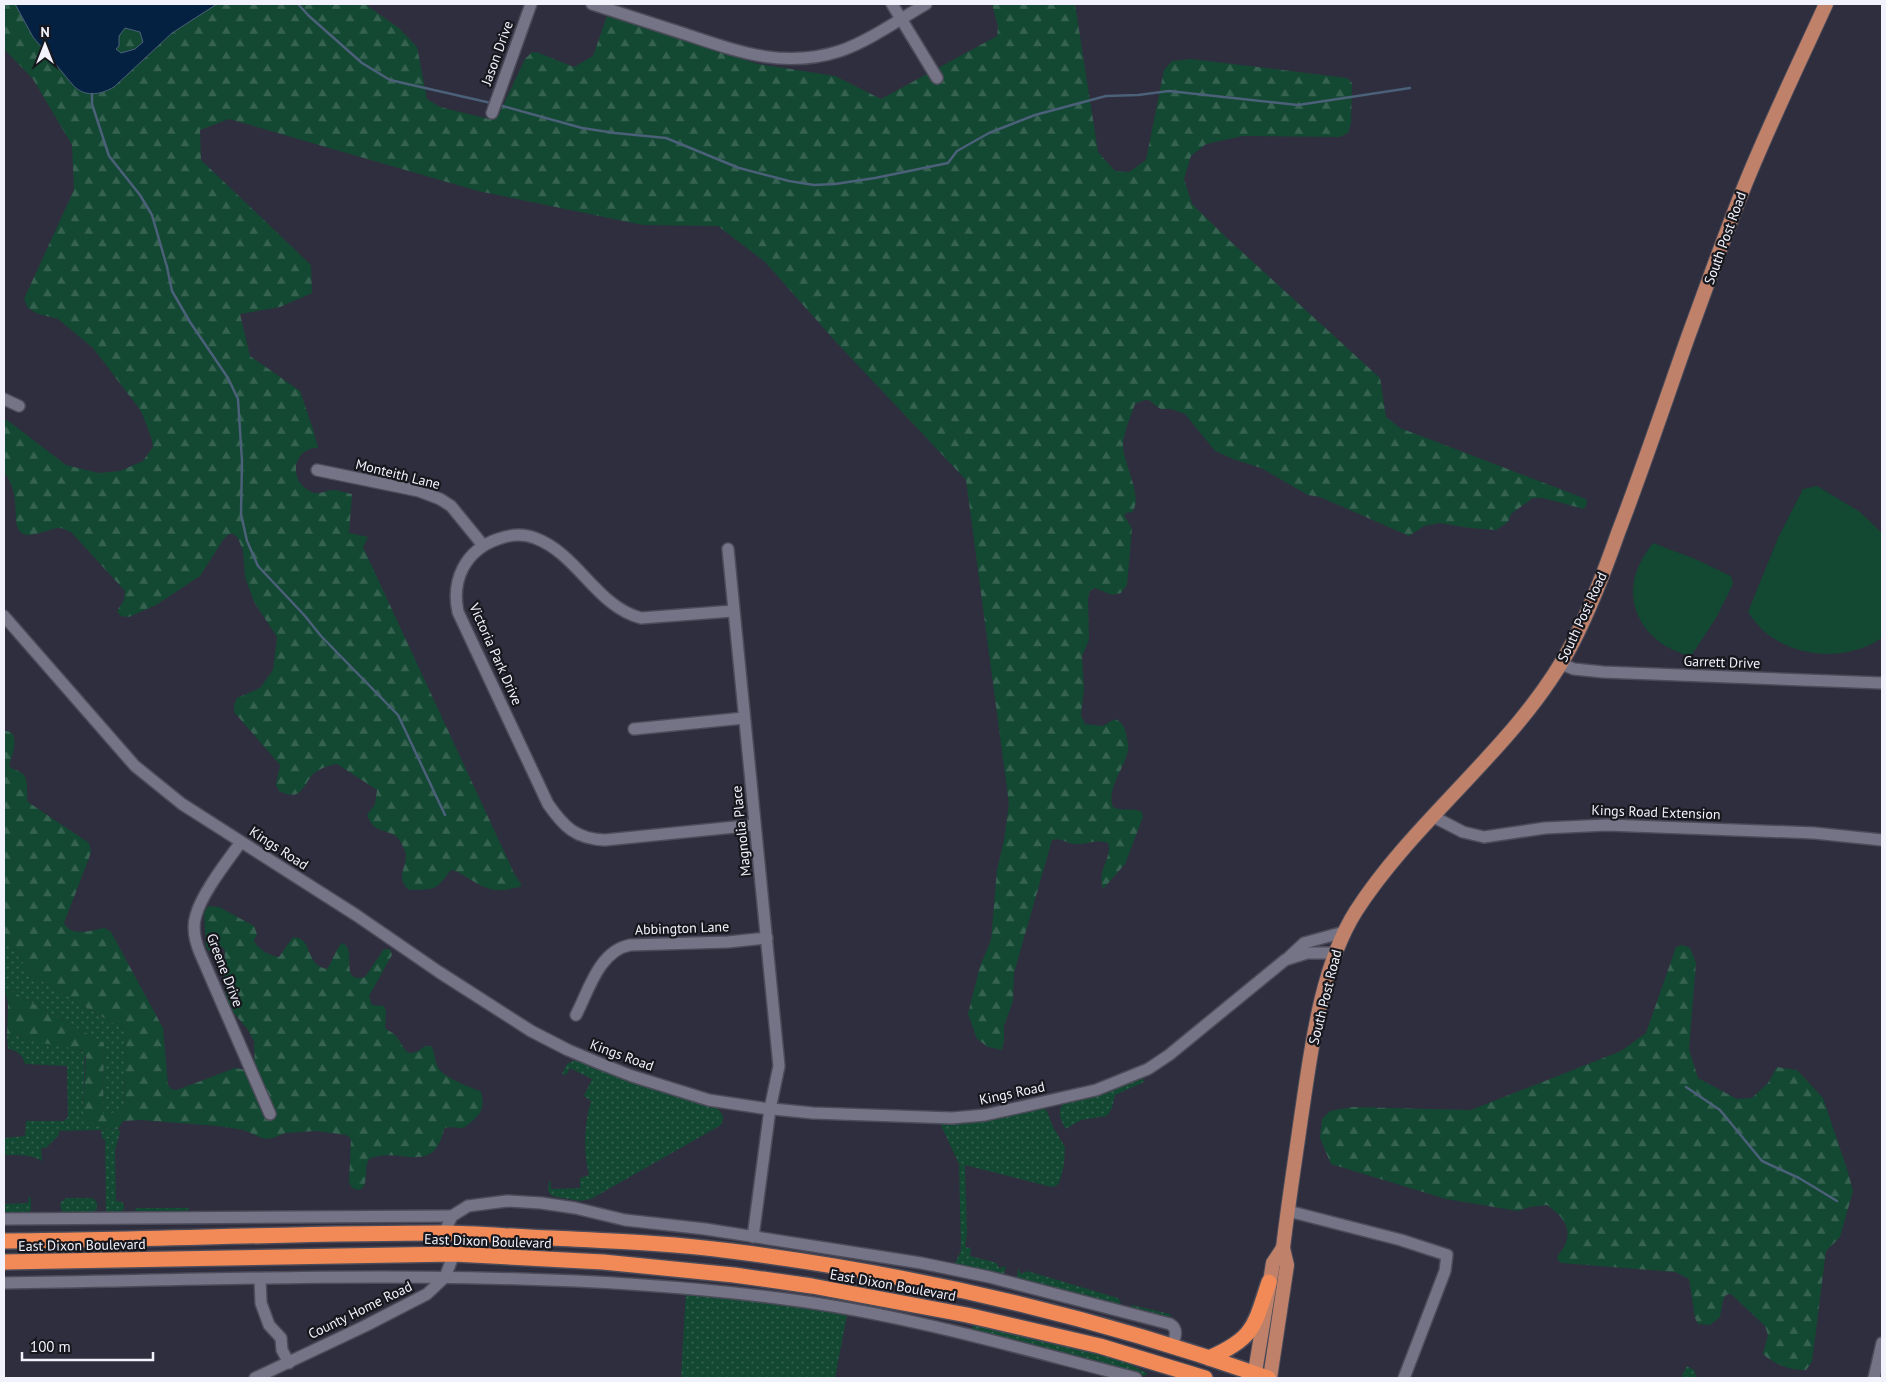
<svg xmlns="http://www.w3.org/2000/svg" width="1886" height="1382" viewBox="0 0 1886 1382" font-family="'PT Sans',sans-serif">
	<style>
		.grass { fill: url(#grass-dots) }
		.forest { fill: url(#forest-firs) }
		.pitch { fill: #134832 }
		.water { fill: #042141; stroke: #4b6079; fill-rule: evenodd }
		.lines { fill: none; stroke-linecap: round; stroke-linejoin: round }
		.stream { stroke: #4b6079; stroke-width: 2.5 }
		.minor-casing { stroke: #4c4b59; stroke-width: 14 }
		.major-casing { stroke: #4c4b59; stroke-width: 16 }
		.highway-casing { stroke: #4c4b59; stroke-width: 18 }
		.minor { stroke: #747486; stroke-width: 11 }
		.major { stroke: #bf816a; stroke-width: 14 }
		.highway { stroke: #f18a57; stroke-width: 15 }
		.labels { text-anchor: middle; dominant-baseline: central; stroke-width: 4.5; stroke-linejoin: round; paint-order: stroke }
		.street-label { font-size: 14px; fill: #f2f2fc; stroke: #17171e }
	</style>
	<defs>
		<pattern id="grass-dots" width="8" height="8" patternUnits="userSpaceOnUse" patternTransform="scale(1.25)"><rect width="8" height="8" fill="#134832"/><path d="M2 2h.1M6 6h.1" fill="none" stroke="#366351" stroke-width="1.8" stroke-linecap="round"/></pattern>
		<pattern id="forest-firs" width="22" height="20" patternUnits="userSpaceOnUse" patternTransform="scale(1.25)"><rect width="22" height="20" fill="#134832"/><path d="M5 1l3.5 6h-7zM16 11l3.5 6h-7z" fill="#366351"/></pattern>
	</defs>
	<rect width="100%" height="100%" fill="#2f2e3e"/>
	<!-- grass -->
	<g class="grass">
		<path d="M4 942 11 943 30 974 126 1031 124 1111 103 1115 104 1043 4 987Z"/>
		<path d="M11 1033C17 1034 20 1037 26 1039 40 1045 75 1041 85 1054L83 1112 103 1128 118 1129 120 1132 115 1151 116 1201 122 1202 124 1205V1209L120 1213 109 1214 106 1211 105 1140 102 1138 101 1130 59 1131V1135L46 1148H41L42 1161C31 1154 17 1155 4 1155V1138L25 1136 26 1121H64L68 1117 67 1066 25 1064C23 1055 16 1050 8 1049L7 1035Z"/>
		<path d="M573 1061H579L717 1108C723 1114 725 1118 721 1125L591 1199 580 1201 552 1196 548 1191 549 1181 551 1182V1189L580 1188V1178L589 1175C583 1149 584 1126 591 1101L584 1096 592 1079 570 1068 566 1075 562 1074 567 1064Z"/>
		<path d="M1140 1078H1143L1144 1082 1115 1095 1112 1108 1107 1116 1081 1120 1066 1129C1061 1121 1056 1111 1064 1103Z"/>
		<path d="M1040 1107 1043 1108 1047 1111 1053 1127 1065 1147 1064 1165 1059 1183 1056 1186 1051 1187 965 1165 967 1234 965 1247 971 1248 970 1256 997 1263 999 1268 1006 1266 1004 1274 1000 1275 954 1265 961 1251 959 1164 940 1123Z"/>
		<path d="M29 1196 31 1198V1210L29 1212 4 1213V1204L28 1203Z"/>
		<path d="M66 1198H93L97 1203V1209L92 1213H64L61 1210 60 1203Z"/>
		<path d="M137 1208H188L189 1210 187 1213H137L135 1209Z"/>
		<path d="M1018 1268 1021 1274 1027 1271 1118 1298 1121 1303 1119 1305 1115 1304 1017 1279Z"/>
		<path d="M686 1290 848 1310 835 1378H681Z"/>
		<path d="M1132 1305 1170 1314 1171 1315 1168 1319 1131 1309 1130 1306Z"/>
		<path d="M976 1324 1112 1355 1147 1373 1145 1376H1140L972 1330V1327Z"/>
		<path d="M1687 1366 1694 1370 1697 1378H1681Z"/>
	</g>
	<!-- forest -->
	<g class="forest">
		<path d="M4 4H365L400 29 417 47 427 99 440 107 489 119 498 116 525 59 532 52 539 53 574 67 593 56 607 16 758 64 835 76 881 99 997 36 998 27 992 4H1075L1098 152 1115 171 1129 172 1146 160 1164 70 1172 61 1191 59 1347 78 1352 83 1351 123 1348 133 1340 137 1243 136 1206 144 1191 156 1184 179 1192 204 1229 240 1380 378 1386 417 1400 428 1586 499 1587 504 1584 509 1543 498H1533L1511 514 1508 522 1496 530 1470 528 1440 523 1424 526 1409 536 1320 497 1308 495 1261 468 1233 459 1215 451 1185 414 1171 409H1161C1149 403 1153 395 1135 404 1131 415 1123 434 1123 445 1123 464 1144 497 1132 512L1126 513 1124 515 1132 529 1127 585 1121 593 1112 595 1095 588 1090 591 1088 598 1089 640 1082 656 1084 689 1081 715 1085 724 1103 726 1115 719C1122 722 1125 727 1126 734 1127 739 1129 745 1128 750 1125 768 1106 788 1113 807 1123 812 1133 807 1142 812L1143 817 1125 864 1103 889C1096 870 1113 858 1108 843 1093 838 1089 845 1076 844 1067 844 1061 837 1052 840L1014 973 1013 1001 1004 1026V1041L1002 1050 988 1047 977 1039 968 1014 980 966 991 940 997 870 1004 840 1009 804 966 480 836 342 765 262 718 226 643 225 478 191 229 119 200 130 201 160 311 265 312 293 280 307 240 314 250 356 300 391 313 429 318 448C294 447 287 480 310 491 318 496 324 491 333 490 339 490 346 493 352 494L349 533 368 537 363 547 514 873 522 886C490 896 484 887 456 871L451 870C434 892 436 889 409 890 392 875 413 863 403 847 402 844 399 839 397 837 385 828 374 834 367 815L375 804 377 790 337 764C329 765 318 769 312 775 301 790 300 801 279 791L276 785 280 765 234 712V706L237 698 260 688 273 670 277 637 254 602 245 577 243 551 238 538 233 534H229L223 540 200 576 156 605 129 617 121 616 117 611 124 600 125 591 71 532C68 531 63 528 60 528 45 528 18 548 16 520 15 503 16 486 4 473V420H7L66 465 98 473 120 471 143 461 153 447 151 437 141 411 93 348 58 319 38 314 28 308 24 299 74 190 72 145 33 79 4 49Z"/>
		<path d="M4 731C22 730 12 755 9 766 13 770 19 770 23 774 29 779 26 794 28 802L89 843 91 851 89 858 64 923C72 938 91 930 105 928L111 932 163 1028 168 1085 171 1089 177 1090 235 1068 247 1070 255 1066 254 1041 248 1030 229 1007 223 980 225 950 222 947H217L214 951H209L206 947 204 913 208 906 219 907 254 926 257 934 254 941C259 950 270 956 279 957L293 937C314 938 304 965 327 969 333 961 336 948 342 943 359 949 337 984 365 977L384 949H390L392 955 369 996 372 1005 384 1006 386 1011 385 1028C388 1031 392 1032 395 1035 405 1045 404 1063 425 1046H431C436 1053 434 1062 439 1069 446 1079 469 1086 481 1092 486 1110 479 1116 465 1127 458 1130 450 1125 444 1129 433 1178 400 1145 369 1159 364 1168 368 1179 363 1188L358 1190 352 1188 349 1182 351 1139 346 1135 316 1131 285 1133 273 1138 264 1139 244 1130 218 1126 139 1120 123 1121 118 1129C103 1128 89 1127 83 1112L86 1057 82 1050 26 1040C20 1036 15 1032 7 1035L8 1004 4 987 104 1043 103 1114 124 1111 126 1031 30 974 11 943 4 942Z"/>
		<path d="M1682 945 1690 948 1696 963 1689 1049 1698 1078 1737 1099 1752 1098 1768 1083 1777 1067 1797 1070 1823 1098 1848 1172 1853 1191 1840 1237 1826 1251 1812 1362 1806 1370C1790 1371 1774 1364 1763 1354L1768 1335 1765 1326 1731 1294 1726 1295 1723 1300 1720 1317 1710 1325 1698 1324 1695 1318 1689 1279 1675 1272 1561 1263 1557 1259C1558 1253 1563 1250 1565 1245 1573 1227 1561 1215 1547 1205L1530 1207 1518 1211 1446 1199 1331 1164 1320 1138 1322 1119 1330 1111 1353 1107 1471 1110 1621 1051 1646 1033 1676 947Z"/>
	</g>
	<!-- pitch -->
	<g class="pitch">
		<path d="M1817 486 1860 512 1882 533V638C1847 661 1799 659 1766 633 1759 627 1753 619 1748 612L1778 538 1803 489Z"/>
		<path d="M1653 543 1695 559 1731 576 1733 584 1716 618 1691 656C1657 649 1627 619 1634 581 1637 566 1644 555 1653 543Z"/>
	</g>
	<!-- water -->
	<path class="water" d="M15 4H217L172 33 114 87C100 95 84 98 72 84L33 37ZM125 28 140 32 143 42 135 49 121 53 116 49 119 46V36Z"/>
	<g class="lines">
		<!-- stream -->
		<g class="stream">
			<path d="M298 4 309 16 362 63 390 80 491 103"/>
			<path d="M92 94V104L109 156 140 195 152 215 167 267 172 291 190 322 228 378 238 399 242 461 241 514 247 541 258 566 305 616 321 636 398 715 445 815"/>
			<path d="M499 105 582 128 615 133 666 138 739 168 789 181 814 185 835 184 875 178 948 163 957 151 989 133 1035 115 1106 96 1138 95 1169 91 1298 105 1410 88"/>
			<path d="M1686 1087 1720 1110 1762 1161 1799 1178 1837 1201"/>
		</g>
		<defs>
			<g id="minor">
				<path d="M592 4C623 14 654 24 685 34 739 52 784 69 840 51 869 41 900 19 926 4"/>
				<path d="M892 4 937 78"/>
				<path d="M492 113 531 4"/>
				<path d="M4 399 19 406"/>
				<path d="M317 470 419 491 440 499 451 506 482 544"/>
				<path d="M728 549 779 1066 770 1109 753 1237"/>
				<path d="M733 611 641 618C596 606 578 554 535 538 523 533 509 535 498 539 466 550 451 579 458 612L548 804C564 827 576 839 605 840L755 825"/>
				<path d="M4 616 135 766 182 804 356 915 439 972 531 1031 568 1050 599 1063 632 1076 709 1100 762 1108 813 1113 952 1118 985 1115 1096 1090 1148 1069 1169 1055 1285 960 1307 953H1335"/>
				<path d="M1561 664 1574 669 1603 672 1882 683"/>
				<path d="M634 729 744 718"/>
				<path d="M1434 817 1463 832 1484 837 1545 828 1607 825 1814 833 1882 840"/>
				<path d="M241 842C228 860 202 893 196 915 192 927 195 941 200 953L270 1114"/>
				<path d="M1288 958 1304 943 1344 932"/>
				<path d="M576 1015C589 990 599 951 630 945L728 942 767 938"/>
				<path d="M1288 1211 1401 1240 1447 1255 1445 1271 1404 1378"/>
				<path d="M4 1219 452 1216"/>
				<path d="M444 1233 452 1216 468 1206 507 1201 541 1203 575 1208 625 1220 705 1229 921 1263 989 1277 1170 1324C1179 1329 1175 1338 1172 1346"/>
				<path d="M260 1279 261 1303 269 1325 281 1338 282 1350 289 1363"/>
				<path d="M4 1283C267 1279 539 1265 800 1301 914 1317 1025 1350 1136 1378"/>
				<path d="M255 1378 365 1326 427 1294 445 1277 454 1254"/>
				<path d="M1874 1378 1882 1343"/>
			</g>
			<g id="major">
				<path d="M1254 1378 1273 1263 1283 1248"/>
				<path d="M1270 1378 1287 1265 1283 1248C1288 1205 1295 1161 1301 1118 1311 1052 1320 968 1356 911 1417 816 1521 743 1573 642 1591 607 1605 570 1618 533 1643 468 1665 402 1688 337 1708 283 1727 228 1749 175 1773 117 1800 61 1826 4"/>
			</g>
			<g id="highway">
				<path d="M4 1241C150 1240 296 1233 442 1233 478 1233 515 1237 551 1238 611 1241 671 1243 731 1251 914 1274 1094 1316 1268 1378"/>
				<path d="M4 1262 454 1254 603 1262 734 1275 812 1286 967 1315 1100 1346 1205 1378"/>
				<path d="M1209 1358C1255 1338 1254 1326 1269 1282"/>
			</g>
		</defs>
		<!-- minor casing -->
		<use href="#minor" class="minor-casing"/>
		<!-- major casing -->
		<use href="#major" class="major-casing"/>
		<!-- highway casing -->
		<use href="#highway" class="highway-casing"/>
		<!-- minor -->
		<use href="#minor" class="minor"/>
		<!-- major -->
		<use href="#major" class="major"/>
		<!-- highway -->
		<use href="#highway" class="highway"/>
	</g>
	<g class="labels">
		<!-- street labels -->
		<g class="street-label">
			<text transform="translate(497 53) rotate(-70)">Jason Drive</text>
			<text transform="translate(1725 238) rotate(-70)">South Post Road</text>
			<text transform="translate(398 474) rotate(14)">Monteith Lane</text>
			<text transform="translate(1582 617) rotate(-65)">South Post Road</text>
			<text transform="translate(496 654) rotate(66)">Victoria Park Drive</text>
			<text transform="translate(1722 662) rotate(2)">Garrett Drive</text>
			<text transform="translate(1656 812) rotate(2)">Kings Road Extension</text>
			<text transform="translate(741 831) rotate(-96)">Magnolia Place</text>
			<text transform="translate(279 848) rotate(33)">Kings Road</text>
			<text transform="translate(682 928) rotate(-2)">Abbington Lane</text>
			<text transform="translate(225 970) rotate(69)">Greene Drive</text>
			<text transform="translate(1325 997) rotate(-76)">South Post Road</text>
			<text transform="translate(622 1055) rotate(20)">Kings Road</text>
			<text transform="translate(1012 1093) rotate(-12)">Kings Road</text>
			<text transform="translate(488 1241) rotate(2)">East Dixon Boulevard</text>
			<text transform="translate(82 1245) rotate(-1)">East Dixon Boulevard</text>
			<text transform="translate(893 1285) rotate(10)">East Dixon Boulevard</text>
			<text transform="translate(360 1310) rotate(-26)">County Home Road</text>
		</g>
	</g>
	<!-- border -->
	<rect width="1886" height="1382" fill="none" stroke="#f2f2fc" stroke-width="10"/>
	<!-- north arrow -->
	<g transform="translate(45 45)" stroke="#17171e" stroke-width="4" paint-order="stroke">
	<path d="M0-4L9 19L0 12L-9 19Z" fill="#f2f2fc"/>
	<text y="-8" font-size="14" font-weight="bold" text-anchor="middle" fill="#f2f2fc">N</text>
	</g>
	<!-- scale -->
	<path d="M22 1352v8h131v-8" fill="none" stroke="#f2f2fc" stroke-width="2.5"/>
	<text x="30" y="1352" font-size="15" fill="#f2f2fc" stroke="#17171e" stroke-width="4" paint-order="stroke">100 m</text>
</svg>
